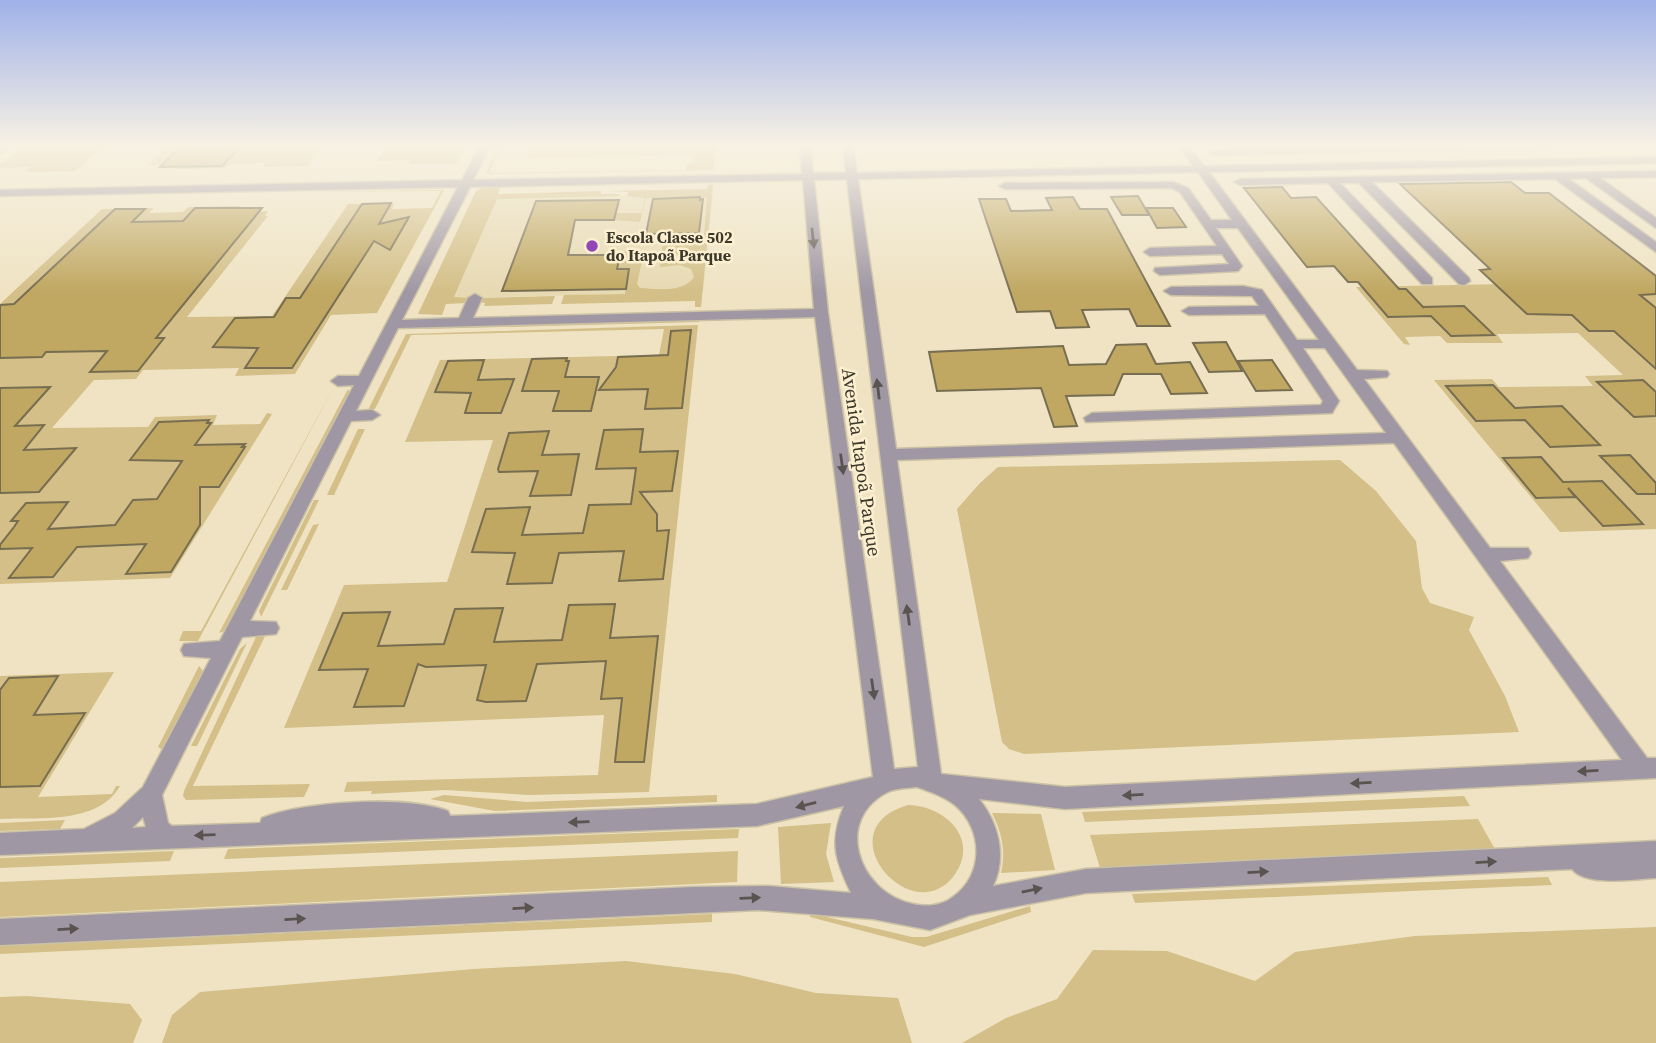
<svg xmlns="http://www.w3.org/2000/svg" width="1656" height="1043" viewBox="0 0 1656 1043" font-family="'Source Serif 4',serif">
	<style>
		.built { fill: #e7d9b2 }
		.green { fill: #d3bf87 }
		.building { fill: #c0a862; stroke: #776d50; stroke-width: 2 }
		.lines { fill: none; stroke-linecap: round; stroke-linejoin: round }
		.minor-casing { stroke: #cbc1a5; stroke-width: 3 }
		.minor { fill: #9f97a3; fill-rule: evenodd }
		.oneway { fill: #5a5450 }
		.poi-dot { fill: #9346b8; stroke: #fcf0d0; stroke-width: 2.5 }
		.labels { text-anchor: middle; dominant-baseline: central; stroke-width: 5; stroke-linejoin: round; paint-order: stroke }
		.far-poi-label { font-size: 16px; font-weight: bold; fill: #3d382c; stroke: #fcf0d0; text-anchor: start }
		.street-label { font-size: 19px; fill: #3d382c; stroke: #fcf0d0 }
	</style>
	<rect width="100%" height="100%" fill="#efe3c3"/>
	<!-- built -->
	<path class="built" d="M713 194 703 292 454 298 497 199Z"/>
	<!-- green -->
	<g class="green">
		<path d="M25 146H104L75 171 26 172 30 167 0 168V164Z"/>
		<path d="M168 146H323L307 166 263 167 265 163 230 164 225 168 177 169 180 164 147 165Z"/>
		<path d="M387 146H467L449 175H446L450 174 455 164H408L410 160 377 161Z"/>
		<path d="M497 146H501L489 173 686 170 688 163H692L693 155 527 158 532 146H716L713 170 486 174Z"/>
		<path d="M713 184 701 307H695V301L561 304 564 295 625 294 629 270 617 269 620 255H612L613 251 644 252 637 284 640 288C657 289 684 293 694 277L691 269 680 265 660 267 661 258 687 259 690 256 674 255V251L671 250 666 255H661L664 236 704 235 707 197 646 198 640 222 614 220 615 213H642L645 198 627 196 628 192 605 191 707 189 708 185Z"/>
		<path d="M482 188H500L498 194 601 191V194H620L619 196 497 199 454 297 469 298 466 303 446 304 442 315 418 314 476 191Z"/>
		<path d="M444 190 377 313 331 315 295 374 235 376 239 368 143 370 136 379 94 380 52 428 148 427 155 417 217 415 213 425 260 424 267 413 272 414 170 578 0 584V304L102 209 154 208 149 213 183 212 189 207 241 206 236 212 268 211 265 216H268L187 317 272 316 348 204H394L392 209 432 208 441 191 308 192Z"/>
		<path d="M1656 281V529L1560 532 1434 380 1492 379 1499 387 1593 386 1585 376 1623 375 1578 333 1497 334 1503 343H1447L1440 336 1405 337 1410 345 1404 344 1356 287Z"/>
		<path d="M555 296 552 304 484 306 485 303 479 302 481 298Z"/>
		<path d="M699 321V322L425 329 426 328Z"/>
		<path d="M698 325 649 792 529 795 445 790 371 794 372 791 344 792 347 782 598 775 604 715 284 728 344 585 447 582 493 440 405 442 440 360 659 355 664 329 411 335 375 409 368 410 406 334Z"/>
		<path d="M335 385 198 641H179L183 631H201Z"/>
		<path d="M348 389 349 392 225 631 219 633Z"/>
		<path d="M358 429H365L334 495H327Z"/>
		<path d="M1340 460 1376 491 1416 541 1422 588 1430 603 1474 617 1469 630 1505 696 1519 732 1024 754 1009 749 1002 742 957 509 980 483 998 467Z"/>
		<path d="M314 500H319L261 617 259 611Z"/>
		<path d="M319 524 287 590H281L313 525Z"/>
		<path d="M265 636 193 786 310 784 304 797 186 800 183 796 184 791 256 637Z"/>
		<path d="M247 643 197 746H191L240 649Z"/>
		<path d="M199 666 203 671 163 750 158 747Z"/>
		<path d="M114 672 38 797 112 794 116 786H120C98 825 38 817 0 819V676Z"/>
		<path d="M444 795 527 802 717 795V802L495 811 430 799Z"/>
		<path d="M1464 796 1470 806 1085 822 1082 812Z"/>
		<path d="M908 805C946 806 981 840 953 877 910 930 824 829 908 805Z"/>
		<path d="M992 813 1041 814 1055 870 1001 873C1006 851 1002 833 992 813Z"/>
		<path d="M1478 819 1496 851 1100 868 1090 835Z"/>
		<path d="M65 820 60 829 0 831V823Z"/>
		<path d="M831 823 826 854 834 882 781 884 778 827Z"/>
		<path d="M739 829 738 838 224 859 228 849Z"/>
		<path d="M174 851 170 861 0 868V858Z"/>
		<path d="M738 851 737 882 0 917V882Z"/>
		<path d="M1548 877 1552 885 1135 903 1132 894Z"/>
		<path d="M1030 906 1031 912 924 947 810 917V913L912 937H926Z"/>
		<path d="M712 914V922L0 954V946Z"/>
		<path d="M1656 927V1043H962L1006 1018 1057 999 1093 950 1167 951 1255 981 1295 952 1415 936Z"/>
		<path d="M626 961 735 974 816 993 898 998 912 1043H162L172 1015 200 992 474 969Z"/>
		<path d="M27 996 130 1004 142 1020 133 1043H0V997Z"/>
	</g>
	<!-- building -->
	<g class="building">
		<path d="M181 146H241L222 166 160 167Z"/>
		<path d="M1511 182 1525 193H1549L1656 276V294L1640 295 1656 308V369L1614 331H1589L1572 315 1527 314 1480 270 1490 269 1400 184Z"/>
		<path d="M1282 187 1291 198 1316 197 1399 289H1406L1424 308 1423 307 1464 306 1494 335 1451 336 1431 316 1388 317 1358 282H1348L1334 266 1307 267 1244 188Z"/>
		<path d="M1138 196 1149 215H1122L1111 197Z"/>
		<path d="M700 197V200L703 199 699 233 646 234 653 199Z"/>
		<path d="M1073 197 1080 209H1107L1170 326H1137L1129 309 1082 310 1089 327 1056 328 1050 311 1017 312 979 199H1006L1011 211 1052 210 1046 198Z"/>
		<path d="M619 200 614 220H575L568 255H620L617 269H629L626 289 502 291 536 201Z"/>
		<path d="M391 203 379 224 409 217 390 250 374 241 292 368H245L258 348 213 347 235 318 274 317 286 298H300L362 204Z"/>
		<path d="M195 208H262L156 338H164L138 371 90 372 107 351 46 352 42 357 0 358V305L14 304 115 209H145L132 222 183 221Z"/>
		<path d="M1146 208H1173L1186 227 1157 228Z"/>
		<path d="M691 330 682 408 645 409 648 389 599 390 616 367 618 357 668 355 671 331Z"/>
		<path d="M1226 342 1242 371 1209 372 1193 343Z"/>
		<path d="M1146 344 1156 364 1190 362 1207 393 1171 394 1161 374H1123L1114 395 1066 396 1077 426 1054 427 1041 388 937 391 929 352 1063 346 1069 365 1106 364 1116 345Z"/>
		<path d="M567 358 566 361H569L565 377H599L591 411H553L559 391H522L532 359Z"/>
		<path d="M484 360 478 380 514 379 501 413H465L471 393 435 392 448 361Z"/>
		<path d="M1272 360 1292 390 1256 391 1238 361Z"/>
		<path d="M1643 380 1656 392V416L1634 417 1597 382Z"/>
		<path d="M1493 385 1515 408 1562 406 1600 445 1550 447 1525 420 1476 421 1446 386Z"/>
		<path d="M50 387 15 426 44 425 24 450 76 448 39 492 0 493V388Z"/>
		<path d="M209 420 207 423H211L195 445 245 444 242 447H245L219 487H200V525L171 572 126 574 146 544 77 547 53 577 9 578 32 548 0 549V545L14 527 18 521H11L26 503 68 502 48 529 115 525 133 500 157 499 182 461 130 460 159 422Z"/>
		<path d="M643 429 640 452 678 451 672 491 640 492 657 514V531L669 530 663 579 619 581 624 551 559 553 552 583 507 584 515 553 472 552 486 509 530 507 522 535 583 533 589 505 631 504 636 468 596 469 604 430Z"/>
		<path d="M549 431 542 455 579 454 571 495 530 496 538 471 499 472 498 469 509 433Z"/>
		<path d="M1630 455 1656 483V494H1637L1600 456Z"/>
		<path d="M1541 457 1563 482 1602 481 1643 524 1603 526 1568 488 1575 497 1536 498 1503 458Z"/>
		<path d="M615 604 610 638 658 636 644 762H615L622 698 601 699 606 661 537 664 526 701 486 702 477 700 486 665 426 667 418 664 404 706 354 707 368 669 319 670 343 613 390 612 378 646 444 644 455 609 503 608 494 642 562 640 569 605Z"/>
		<path d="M58 676 34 715 85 713 40 786 0 787V690L9 678Z"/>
	</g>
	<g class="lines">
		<defs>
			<g id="minor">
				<path d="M0 146H12L0 154Z"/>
				<path d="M480 146H490L473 180 802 174 800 146H810L813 173H846L843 146H853L857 173 1193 166 1179 146H1189L1204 166 1656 157V163L1209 172 1357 370 1387 371 1389 374 1387 377 1364 379 1490 548H1528L1531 553 1528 558 1500 561 1647 758H1656V778L1065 809 979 799C999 824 1007 857 993 886L1086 869 1656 841V878C1635 879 1586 887 1572 869L1086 893 970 915 930 930 873 919 758 910 0 945V919L694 887 768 886 851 893C835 859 829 842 844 806L757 826 0 855V833L84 829 115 813 143 787 211 658 184 656 181 650 184 644 220 641 354 385 338 386 331 381 338 376H359L458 187 0 196V190L462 180ZM1198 172 1232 220H1211L1188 188 1173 182 1005 183 999 186 1005 189 1171 188 1180 192 1217 246 1150 248 1144 252 1150 256 1222 254 1229 264 1155 268 1154 271 1160 275 1238 271 1242 266 1216 228H1238L1319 340H1297L1262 290 1243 286 1171 287 1164 291 1171 295 1252 296 1259 306 1189 307 1182 311 1189 315 1265 314 1323 401 1321 405 1092 413 1084 418 1086 422 1332 413 1339 401 1303 348H1325L1386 433 896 449 858 179ZM847 179 918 767 894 769 828 313 814 180ZM803 180 814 309 473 318 482 298 475 294 468 298 459 318 402 320 470 187ZM815 317 873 777 757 804 450 816 448 811C406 795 304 801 262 818L260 823 172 826 168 823 162 795 242 637 276 634 279 628 276 622 250 621 351 421 372 420 380 415 372 410 356 411 398 328ZM1394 443 1622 760 1065 787 941 774 897 460ZM917 787C931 792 943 796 955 805 984 830 984 875 953 897 942 906 926 907 913 904 858 893 832 818 890 791 898 788 908 788 917 787ZM143 817 146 827 132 828Z"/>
				<path d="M1358 146H1551L1546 149 1214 155 1209 152 1214 149Z"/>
				<path d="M1656 171V177L1600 178 1656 218V228L1586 178 1569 179 1656 242V252L1555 179 1372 182 1469 278 1470 281 1464 285 1459 284 1359 183H1340L1432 278V284H1422L1328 183 1240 185 1234 182 1240 179Z"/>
			</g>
		</defs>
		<!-- minor casing -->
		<use href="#minor" class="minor-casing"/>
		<!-- minor -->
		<use href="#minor" class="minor"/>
	</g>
	<!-- one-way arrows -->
	<defs><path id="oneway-solid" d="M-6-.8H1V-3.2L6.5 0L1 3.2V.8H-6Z" transform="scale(1.75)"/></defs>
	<g class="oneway">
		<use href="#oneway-solid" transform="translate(813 238) rotate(84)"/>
		<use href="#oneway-solid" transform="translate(878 389) rotate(-97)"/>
		<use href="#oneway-solid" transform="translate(842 464) rotate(82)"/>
		<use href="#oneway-solid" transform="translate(908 615) rotate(-98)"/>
		<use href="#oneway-solid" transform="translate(873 689) rotate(82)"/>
		<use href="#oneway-solid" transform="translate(1588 771) rotate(177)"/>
		<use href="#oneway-solid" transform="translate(1361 783) rotate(177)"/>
		<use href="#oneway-solid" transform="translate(1133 795) rotate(177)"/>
		<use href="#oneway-solid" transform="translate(806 805) rotate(166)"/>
		<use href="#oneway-solid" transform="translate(579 822) rotate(178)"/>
		<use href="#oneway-solid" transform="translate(205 835) rotate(178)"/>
		<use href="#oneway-solid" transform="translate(1486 862) rotate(-3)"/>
		<use href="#oneway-solid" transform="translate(1258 872) rotate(-3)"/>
		<use href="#oneway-solid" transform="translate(1032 890) rotate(-12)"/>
		<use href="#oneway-solid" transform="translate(750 898) rotate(-2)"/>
		<use href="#oneway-solid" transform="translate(523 908) rotate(-3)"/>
		<use href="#oneway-solid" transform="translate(295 919) rotate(-3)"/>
		<use href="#oneway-solid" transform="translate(68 929) rotate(-3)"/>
	</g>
	<!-- sky -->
	<linearGradient id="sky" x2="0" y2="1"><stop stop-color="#9fb1e8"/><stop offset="0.5" stop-color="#f8f2e4"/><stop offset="1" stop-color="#f8f2e4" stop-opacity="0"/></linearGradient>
	<rect width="1656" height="292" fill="url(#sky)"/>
	<!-- markers -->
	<circle class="poi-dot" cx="592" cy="246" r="7"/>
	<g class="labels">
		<!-- far-poi labels -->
		<g class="far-poi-label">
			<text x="606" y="237">Escola Classe 502<tspan x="606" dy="18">do Itapoã Parque</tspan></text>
		</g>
		<!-- street labels -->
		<g class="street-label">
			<text transform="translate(862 462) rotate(82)">Avenida Itapoã Parque</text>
		</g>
	</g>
</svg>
